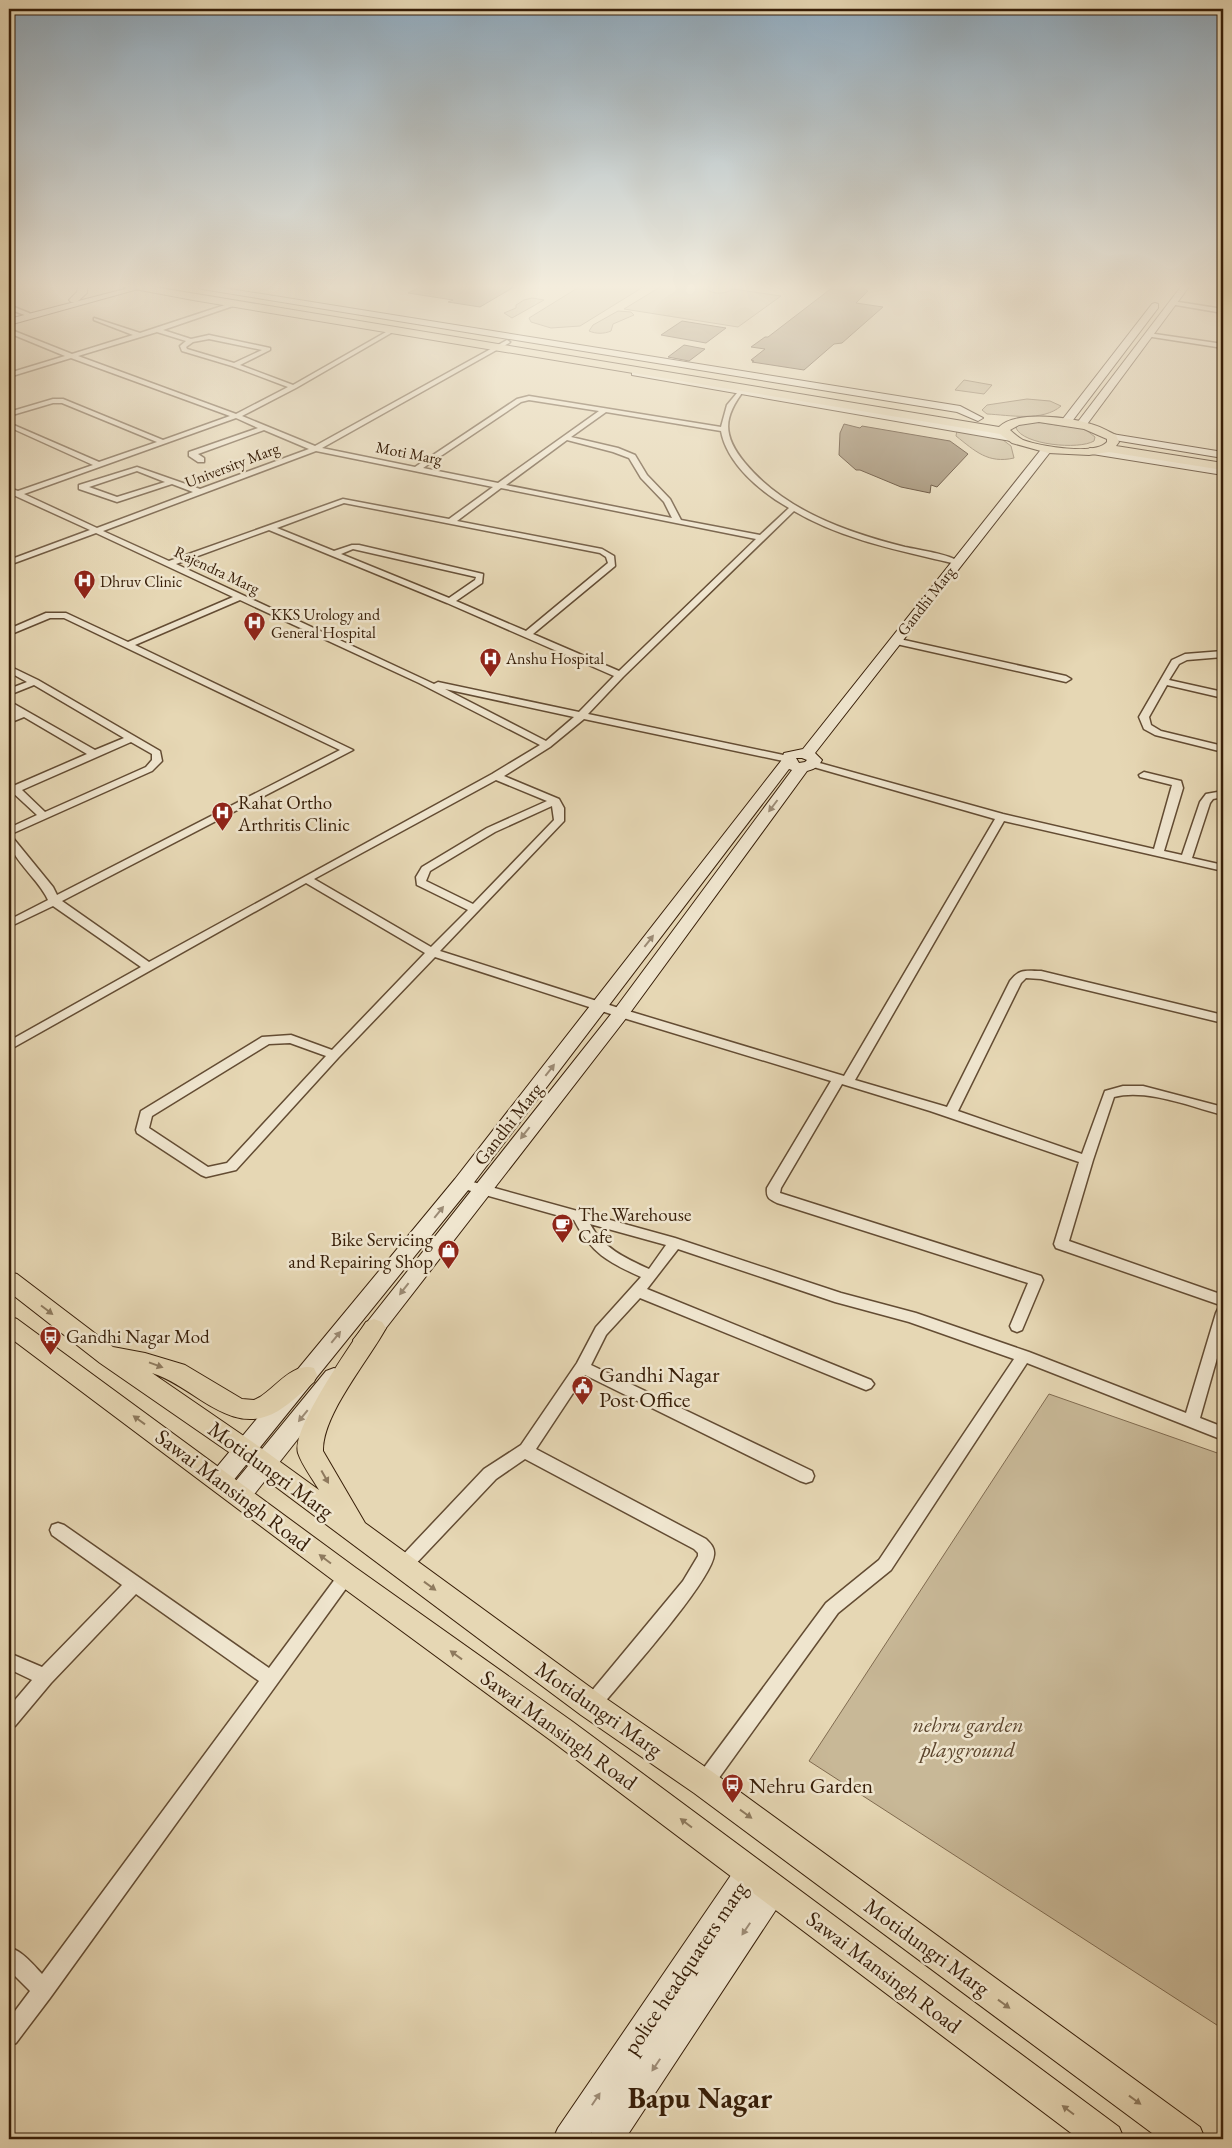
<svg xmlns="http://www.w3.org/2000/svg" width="1232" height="2148" viewBox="0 0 1232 2148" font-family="'EB Garamond',serif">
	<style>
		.green { fill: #c8b897; stroke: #806b50 }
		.building { fill: #927e61; stroke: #371e08 }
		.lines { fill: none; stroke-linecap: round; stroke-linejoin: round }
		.street-casing { stroke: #634c33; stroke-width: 3 }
		.secondary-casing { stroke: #371e08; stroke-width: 2 }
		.primary-casing { stroke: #371e08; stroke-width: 2 }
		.street { fill: #efe5ce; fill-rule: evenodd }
		.secondary { fill: #efe5ce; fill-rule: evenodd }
		.primary { fill: #e6d7b4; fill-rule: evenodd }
		.oneway { fill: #9c8b75 }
		.oneway2 { fill: #8e7a5e }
		.labels { text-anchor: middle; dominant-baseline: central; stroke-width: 5; stroke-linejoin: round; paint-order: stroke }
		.far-street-label { font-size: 16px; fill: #371e08; stroke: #efe5ce }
		.far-poi-label { font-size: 16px; fill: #371e08; stroke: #efe5ce; text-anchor: start }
		.poi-label { font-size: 19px; fill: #371e08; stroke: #efe5ce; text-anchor: start }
		.street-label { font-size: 19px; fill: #371e08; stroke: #efe5ce }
		.near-poi-label { font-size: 22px; fill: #371e08; stroke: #efe5ce; text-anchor: start }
		.near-street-label { font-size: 22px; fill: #371e08; stroke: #efe5ce }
		.near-park-label { font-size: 22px; font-style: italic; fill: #5b442c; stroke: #efe5ce }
		.near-district-label { font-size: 29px; font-weight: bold; fill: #371e08; stroke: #efe5ce }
	</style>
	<rect width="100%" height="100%" fill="#e6d7b4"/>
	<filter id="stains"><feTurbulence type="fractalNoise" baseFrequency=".004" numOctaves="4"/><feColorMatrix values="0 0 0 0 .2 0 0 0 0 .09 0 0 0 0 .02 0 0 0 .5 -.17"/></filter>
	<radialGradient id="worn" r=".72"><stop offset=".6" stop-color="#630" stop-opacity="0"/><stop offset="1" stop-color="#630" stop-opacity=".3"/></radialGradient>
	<!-- green -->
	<g class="green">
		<path d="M584 284H648L580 326 551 328 531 322 529 318Z"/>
		<path d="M665 284 712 285 706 289C714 295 725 294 733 289L781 296 738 327 624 309Z"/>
		<path d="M532 298 544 300 512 318 504 313 516 308V305L524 300Z"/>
		<path d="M618 311 631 312 634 315 613 324 611 331C604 334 596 334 589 331L593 325Z"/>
		<path d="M964 380 992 385 984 394 955 390Z"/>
		<path d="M1027 399 1050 401 1061 406C1043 422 1009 415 987 414L982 410 987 405Z"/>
		<path d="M1036 422 1085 429 1095 437 1094 441C1079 450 1023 445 1016 428L1019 425Z"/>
		<path d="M957 430 999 437 1011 446 1014 458C988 464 975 451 956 436Z"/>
		<path d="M1049 1394 1223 1455V2029L809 1761Z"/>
	</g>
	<!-- building -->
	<g class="building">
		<path d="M426 284H519L480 307 448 302 453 300 408 293Z"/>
		<path d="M837 284H868L863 288 868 291 856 303 883 307 842 343 834 344 804 370 752 362 754 361 751 360 765 349 751 347 765 337H768Z"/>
		<path d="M682 321 726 328 706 343 661 335Z"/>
		<path d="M684 345 705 349 689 361 668 357Z"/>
		<path d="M844 424 860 428 862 426 950 441 968 454 937 487 931 485 930 493 901 487 860 470H856L839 455 840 433Z"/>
	</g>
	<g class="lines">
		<defs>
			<g id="street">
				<path d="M1172 301 1223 309V313L1170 304Z"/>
				<path d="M231 303 233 306 163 330 191 339 209 335 270 348V350L240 365 293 385 393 328 398 329 296 388 242 416 315 446 507 340 510 342 509 343 322 448 415 467 517 399 529 396 721 427 727 405 742 387 745 389C723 417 722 435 745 463 785 511 846 532 905 547 919 550 949 554 960 562L956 564C902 551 843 540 794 511L623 677 588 714 788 756 791 757V761L788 762 584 719 550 747 504 776 559 799 564 808V821L440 951 625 1010 844 1076 995 819 810 766V762H816L1003 814 1154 849 1172 785 1140 777 1139 775 1144 772 1181 781 1183 788 1164 851 1182 855 1200 802 1206 794 1223 791V797L1213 799 1210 803 1192 858 1223 865V871L1004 821 855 1080 947 1107 1010 981C1020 968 1026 971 1041 971L1223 1015V1023L1041 979 1026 978 1021 983 958 1111 1082 1154 1105 1091 1123 1086H1143L1223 1107V1115C1192 1107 1146 1088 1114 1097L1093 1160 1069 1241 1223 1295V1306L1056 1248 1054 1244 1079 1162 930 1111 842 1084 781 1188 780 1193 1041 1276 1043 1280 1022 1330 1017 1332 1012 1330 1010 1326 1028 1283 777 1203C769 1199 766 1198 767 1188L831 1081 617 1016 435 957 338 1058 236 1170 206 1177 201 1175 137 1133 136 1130 141 1111 262 1037 291 1035 332 1050 425 953 306 883 9 1050V1041L141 967 53 906 9 927V920L48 900C39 879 9 858 9 837L13 838 53 887 57 895 340 750 64 618H50L9 635V629L46 613H66L128 642 233 597 96 533 9 565V560L90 530 9 493V488L18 491 93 465 9 427V423L99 462 157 442 62 403H53L9 416V412L53 399H63L163 440 230 416 71 358 9 377V373L65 356 9 333V329L72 354 133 335 94 320V318L140 333ZM157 332 186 341 180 346 182 351 232 366 288 387 236 414 78 356ZM209 339 262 350 234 363 187 349 186 347 193 342ZM529 400 599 411 498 483 423 468 521 402ZM606 412 721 431C727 464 761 492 789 508L760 535 681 520 670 499 647 475 635 455 618 448 571 437ZM236 418 258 428 189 452V456L198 462H204V458L198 454 264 430 309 449 200 489 137 467 79 485V489L117 502 172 484 193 492 97 528 24 494ZM567 440 613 452 629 458 641 478 664 502 672 518 506 485ZM316 451 493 487 449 519 343 499 169 561 103 531ZM137 471 165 482 117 497 89 487ZM501 488 756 539 619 671 533 634 615 566 614 556 602 549 457 521ZM344 503 600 553 606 557 608 563 526 631 456 601 482 583 483 574 359 545H352L334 551 277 528ZM269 530 447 603 614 676 579 712 438 682 434 684 176 564ZM353 549 476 577 475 580 449 598 341 554ZM240 600 419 683 540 745 492 774 149 962 62 901 353 750 135 645ZM445 689 574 717 546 741ZM496 780 547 801 487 828 422 867 416 877 417 885 468 910 431 947 314 879ZM552 806 554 820 473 904 426 881 430 871 495 832ZM290 1043 326 1056 227 1163 208 1167 149 1128 152 1116 269 1044Z"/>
				<path d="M9 305 29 313 30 314 27 316 9 309Z"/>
				<path d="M1148 333 1223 344V348L1146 336Z"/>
				<path d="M895 638 1066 676 1071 679 1066 682 892 643V639Z"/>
				<path d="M1223 651V657L1187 660 1179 664 1169 680 1223 692V698L1167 685 1149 717 1151 725 1161 731 1223 746V752L1155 735 1144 729 1139 717 1172 660 1185 654Z"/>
				<path d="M9 666 38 680 160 751 162 761 152 771 9 835V828L37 815 11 791V787L87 754 24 717 9 723V717L15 713 9 708V701L95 750 124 738 34 685 9 695V689L27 682 9 672ZM131 742 152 754V760L146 767 45 812 22 790Z"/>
				<path d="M462 1179 675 1238 841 1293 916 1313 1029 1352 1186 1413 1216 1313 1218 1309 1223 1308V1337L1200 1418 1223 1427V1440L1027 1363 891 1570 838 1613 711 1789 704 1792 697 1789 695 1783 697 1777 826 1603 879 1560 1014 1359 909 1322 835 1302 678 1249 647 1289 871 1380 874 1384 871 1388 866 1390 861 1388 640 1298 606 1335 591 1365 812 1471 814 1476 812 1481 806 1483 800 1481 585 1375 536 1449 706 1539C711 1544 715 1548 714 1555 712 1581 619 1685 597 1711L591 1713 585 1711 582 1705 585 1699 683 1581 698 1556V1553L694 1549 525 1459 496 1479 409 1571 403 1573 397 1571 395 1566 397 1561 484 1469 521 1445 577 1363 596 1327 641 1277C608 1262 591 1253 574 1220L457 1187 455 1184 457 1181ZM590 1224 666 1245 649 1269C625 1258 603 1248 590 1224Z"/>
				<path d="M58 1523 64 1525 269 1668 341 1571 347 1569 353 1571 355 1576 50 1998 16 2043 9 2046V2019L30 1991 9 1970V1947C23 1952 32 1963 42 1974L259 1681 136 1594 51 1683 15 1726 9 1728V1707L32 1680 9 1669V1653L42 1667 122 1585 52 1535 50 1530 52 1525Z"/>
			</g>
			<g id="secondary">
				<path d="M144 284H156L9 325V319Z"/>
				<path d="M199 284 960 406 983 418 978 421 957 412 202 289 199 288Z"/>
				<path d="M1183 284H1191L1085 427H1077L1076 425 1077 423Z"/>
				<path d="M1155 303 1158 304V308L1070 424H1062L1061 422 1062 420 1152 304Z"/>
				<path d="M635 370 1011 435 1016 438 1011 441 632 375V371Z"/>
				<path d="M1112 434 1223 452V458L1108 439 1107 437 1108 435Z"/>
				<path d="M1047 446 1052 449 1051 451 815 753 822 760C818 767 815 769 807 771L627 1017 372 1346 364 1349 356 1346 353 1340 615 1009 792 770 789 769 469 1189 228 1487 220 1490 212 1487 208 1480 212 1473 455 1179 781 761 784 753 803 749 1043 447ZM796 758H802L807 760 805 762 799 763Z"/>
				<path d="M1090 448 1223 469V475L1086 453 1085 451Z"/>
				<path d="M334 1368 342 1371 345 1377 342 1383 248 1502 239 1505 230 1502 227 1495 230 1488 326 1371Z"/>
				<path d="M750 1858 760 1862 764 1872 758 1886 763 1879 773 1874 783 1879 788 1889 783 1899 625 2139H590L592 2132 588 2139H553L558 2128 740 1862Z"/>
			</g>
			<g id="primary">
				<path d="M79 284H87V293L77 302H71L69 300 77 292Z"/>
				<path d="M119 284H136L999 427C1016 410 1070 417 1091 424 1099 426 1108 431 1116 435L1119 442 1116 446 1223 463V470L1109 452 1089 455 1048 453 1012 443 1000 434 193 300 124 287ZM1039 422 1084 429 1107 439V442C1095 456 1039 446 1023 440 1018 437 1014 434 1010 430L1019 425Z"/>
				<path d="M9 1272 17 1274 113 1347 145 1353 185 1365 242 1399 254 1400 260 1397C276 1387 293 1362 314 1368L317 1375 314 1382C302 1392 291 1403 278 1411 231 1439 194 1386 152 1373L254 1443 319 1490C312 1478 302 1465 298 1453 291 1429 351 1345 366 1322L374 1319 382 1322 386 1328C368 1361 322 1415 323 1451L365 1523 601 1695 714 1773 1200 2127 1205 2139H1160L694 1793 581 1715 236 1457 100 1363 9 1292Z"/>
				<path d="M9 1316 17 1319 356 1568 573 1722 1119 2127 1124 2139H1079L553 1742 338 1584 9 1337Z"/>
			</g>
		</defs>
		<!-- street casing -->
		<use href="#street" class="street-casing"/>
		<!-- secondary casing -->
		<use href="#secondary" class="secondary-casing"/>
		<!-- primary casing -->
		<use href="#primary" class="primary-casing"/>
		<!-- street -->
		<use href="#street" class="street"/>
		<!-- secondary -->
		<use href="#secondary" class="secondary"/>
		<!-- primary -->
		<use href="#primary" class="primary"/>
	</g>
	<!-- one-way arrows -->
	<defs><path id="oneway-solid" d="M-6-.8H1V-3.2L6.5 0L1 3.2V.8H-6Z" transform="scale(1.25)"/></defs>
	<g class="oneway">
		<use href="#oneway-solid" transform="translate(773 806) rotate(127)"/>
		<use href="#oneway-solid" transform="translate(649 941) rotate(-52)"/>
		<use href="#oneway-solid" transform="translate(550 1070) rotate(-52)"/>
		<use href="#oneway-solid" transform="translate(525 1133) rotate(128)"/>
		<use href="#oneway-solid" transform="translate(439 1212) rotate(-51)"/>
		<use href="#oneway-solid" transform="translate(404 1289) rotate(128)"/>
		<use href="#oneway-solid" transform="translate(336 1337) rotate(-51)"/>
		<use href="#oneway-solid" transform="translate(303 1416) rotate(129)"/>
		<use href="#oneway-solid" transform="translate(746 1929) rotate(124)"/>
		<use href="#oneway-solid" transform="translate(656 2065) rotate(124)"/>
		<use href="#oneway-solid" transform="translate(596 2099) rotate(-56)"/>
	</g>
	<g class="oneway2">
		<use href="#oneway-solid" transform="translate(47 1310) rotate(37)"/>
		<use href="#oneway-solid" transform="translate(156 1365) rotate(20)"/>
		<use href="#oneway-solid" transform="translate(139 1420) rotate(-144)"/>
		<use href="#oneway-solid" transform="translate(325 1477) rotate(61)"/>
		<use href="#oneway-solid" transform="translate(325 1559) rotate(-143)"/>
		<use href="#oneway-solid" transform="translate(430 1586) rotate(36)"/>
		<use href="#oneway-solid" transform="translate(456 1655) rotate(-144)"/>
		<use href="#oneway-solid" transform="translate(746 1814) rotate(36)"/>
		<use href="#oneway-solid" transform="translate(686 1823) rotate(-143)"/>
		<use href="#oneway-solid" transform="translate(1004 2004) rotate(36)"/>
		<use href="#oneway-solid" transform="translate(1135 2100) rotate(36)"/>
		<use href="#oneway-solid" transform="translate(1068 2110) rotate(-143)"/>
	</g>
	<!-- sky -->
	<linearGradient id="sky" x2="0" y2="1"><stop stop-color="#8fa9bc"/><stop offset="0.49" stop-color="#f4eddd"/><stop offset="1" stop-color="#f4eddd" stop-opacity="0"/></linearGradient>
	<rect width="1232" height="584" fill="url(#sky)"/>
	<!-- icons -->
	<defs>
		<symbol id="hospital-pin" viewBox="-11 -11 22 30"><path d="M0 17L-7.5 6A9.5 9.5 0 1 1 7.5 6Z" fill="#8f2418" stroke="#efe5ce"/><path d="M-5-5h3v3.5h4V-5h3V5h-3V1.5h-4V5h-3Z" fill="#fff"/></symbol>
		<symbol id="cafe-pin" viewBox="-11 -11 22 30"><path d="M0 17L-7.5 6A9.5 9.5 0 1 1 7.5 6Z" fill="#8f2418" stroke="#efe5ce"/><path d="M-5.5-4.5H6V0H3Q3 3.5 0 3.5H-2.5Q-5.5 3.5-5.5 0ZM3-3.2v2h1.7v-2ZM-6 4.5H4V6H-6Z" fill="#fff"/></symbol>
		<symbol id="shop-pin" viewBox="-11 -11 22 30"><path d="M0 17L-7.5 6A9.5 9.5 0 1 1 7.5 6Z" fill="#8f2418" stroke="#efe5ce"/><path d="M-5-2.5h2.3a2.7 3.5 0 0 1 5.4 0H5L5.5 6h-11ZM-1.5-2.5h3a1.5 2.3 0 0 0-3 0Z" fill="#fff"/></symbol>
		<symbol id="bus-pin" viewBox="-11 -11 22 30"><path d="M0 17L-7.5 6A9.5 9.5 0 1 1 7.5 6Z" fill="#8f2418" stroke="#efe5ce"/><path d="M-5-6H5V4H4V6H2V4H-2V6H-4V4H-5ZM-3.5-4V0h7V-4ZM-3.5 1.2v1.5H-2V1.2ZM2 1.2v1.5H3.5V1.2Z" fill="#fff"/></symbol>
		<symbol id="civic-pin" viewBox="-11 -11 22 30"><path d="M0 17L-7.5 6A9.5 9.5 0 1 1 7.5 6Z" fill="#8f2418" stroke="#efe5ce"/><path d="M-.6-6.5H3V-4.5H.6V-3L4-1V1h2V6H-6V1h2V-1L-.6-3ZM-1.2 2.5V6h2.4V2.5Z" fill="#fff"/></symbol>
	</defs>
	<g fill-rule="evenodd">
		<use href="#hospital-pin" x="72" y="568" width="25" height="34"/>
		<use href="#hospital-pin" x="242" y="610" width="25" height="34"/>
		<use href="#hospital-pin" x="478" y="646" width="25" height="34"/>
		<use href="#hospital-pin" x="210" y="800" width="25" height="34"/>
		<use href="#cafe-pin" x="550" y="1212" width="25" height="34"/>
		<use href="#shop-pin" x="436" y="1238" width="25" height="34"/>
		<use href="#bus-pin" x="38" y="1324" width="25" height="34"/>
		<use href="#civic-pin" x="570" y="1374" width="25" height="34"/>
		<use href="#bus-pin" x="720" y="1772" width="25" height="34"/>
	</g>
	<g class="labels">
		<!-- far-street labels -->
		<g class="far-street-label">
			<text transform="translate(409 453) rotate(11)">Moti Marg</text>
			<text transform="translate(232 465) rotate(-21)">University Marg</text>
			<text transform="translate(217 570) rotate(25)">Rajendra Marg</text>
			<text transform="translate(926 601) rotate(-52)">Gandhi Marg</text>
		</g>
		<!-- far-poi labels -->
		<g class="far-poi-label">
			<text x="100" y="581">Dhruv Clinic</text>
			<text x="271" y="614">KKS Urology and<tspan x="271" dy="18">General Hospital</tspan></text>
			<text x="506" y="658">Anshu Hospital</text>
		</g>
		<!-- poi labels -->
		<g class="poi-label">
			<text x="238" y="802">Rahat Ortho<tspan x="238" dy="22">Arthritis Clinic</tspan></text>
			<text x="578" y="1214">The Warehouse<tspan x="578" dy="22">Cafe</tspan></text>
			<text x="433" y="1239" text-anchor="end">Bike Servicing<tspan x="433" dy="22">and Repairing Shop</tspan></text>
			<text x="66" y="1336">Gandhi Nagar Mod</text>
		</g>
		<!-- street labels -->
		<g class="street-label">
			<text transform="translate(508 1124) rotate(-52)">Gandhi Marg</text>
		</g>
		<!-- near-poi labels -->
		<g class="near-poi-label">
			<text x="599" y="1374">Gandhi Nagar<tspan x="599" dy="25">Post Office</tspan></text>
			<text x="749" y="1785">Nehru Garden</text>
		</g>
		<!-- near-street labels -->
		<g class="near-street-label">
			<text transform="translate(271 1470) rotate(36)">Motidungri Marg</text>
			<text transform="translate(233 1490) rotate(37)">Sawai Mansingh Road</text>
			<text transform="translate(599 1709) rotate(35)">Motidungri Marg</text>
			<text transform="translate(559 1730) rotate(36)">Sawai Mansingh Road</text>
			<text transform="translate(927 1947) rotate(36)">Motidungri Marg</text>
			<text transform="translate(685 1968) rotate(-56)">police headquaters marg</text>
			<text transform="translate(884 1972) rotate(37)">Sawai Mansingh Road</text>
		</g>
		<!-- near-park labels -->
		<g class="near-park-label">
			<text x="968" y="1724">nehru garden<tspan x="968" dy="25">playground</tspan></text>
		</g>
		<!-- near-district labels -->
		<g class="near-district-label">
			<text x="700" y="2098">Bapu Nagar</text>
		</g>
	</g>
	<!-- margin -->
	<rect width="1232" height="2148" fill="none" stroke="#e6d7b4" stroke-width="30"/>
	<rect x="10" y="10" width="1212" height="2128" fill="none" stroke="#371e08" stroke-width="2.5"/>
	<rect x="15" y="15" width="1202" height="2118" fill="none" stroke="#371e08"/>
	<rect width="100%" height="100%" filter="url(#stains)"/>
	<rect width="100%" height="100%" fill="url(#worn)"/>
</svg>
